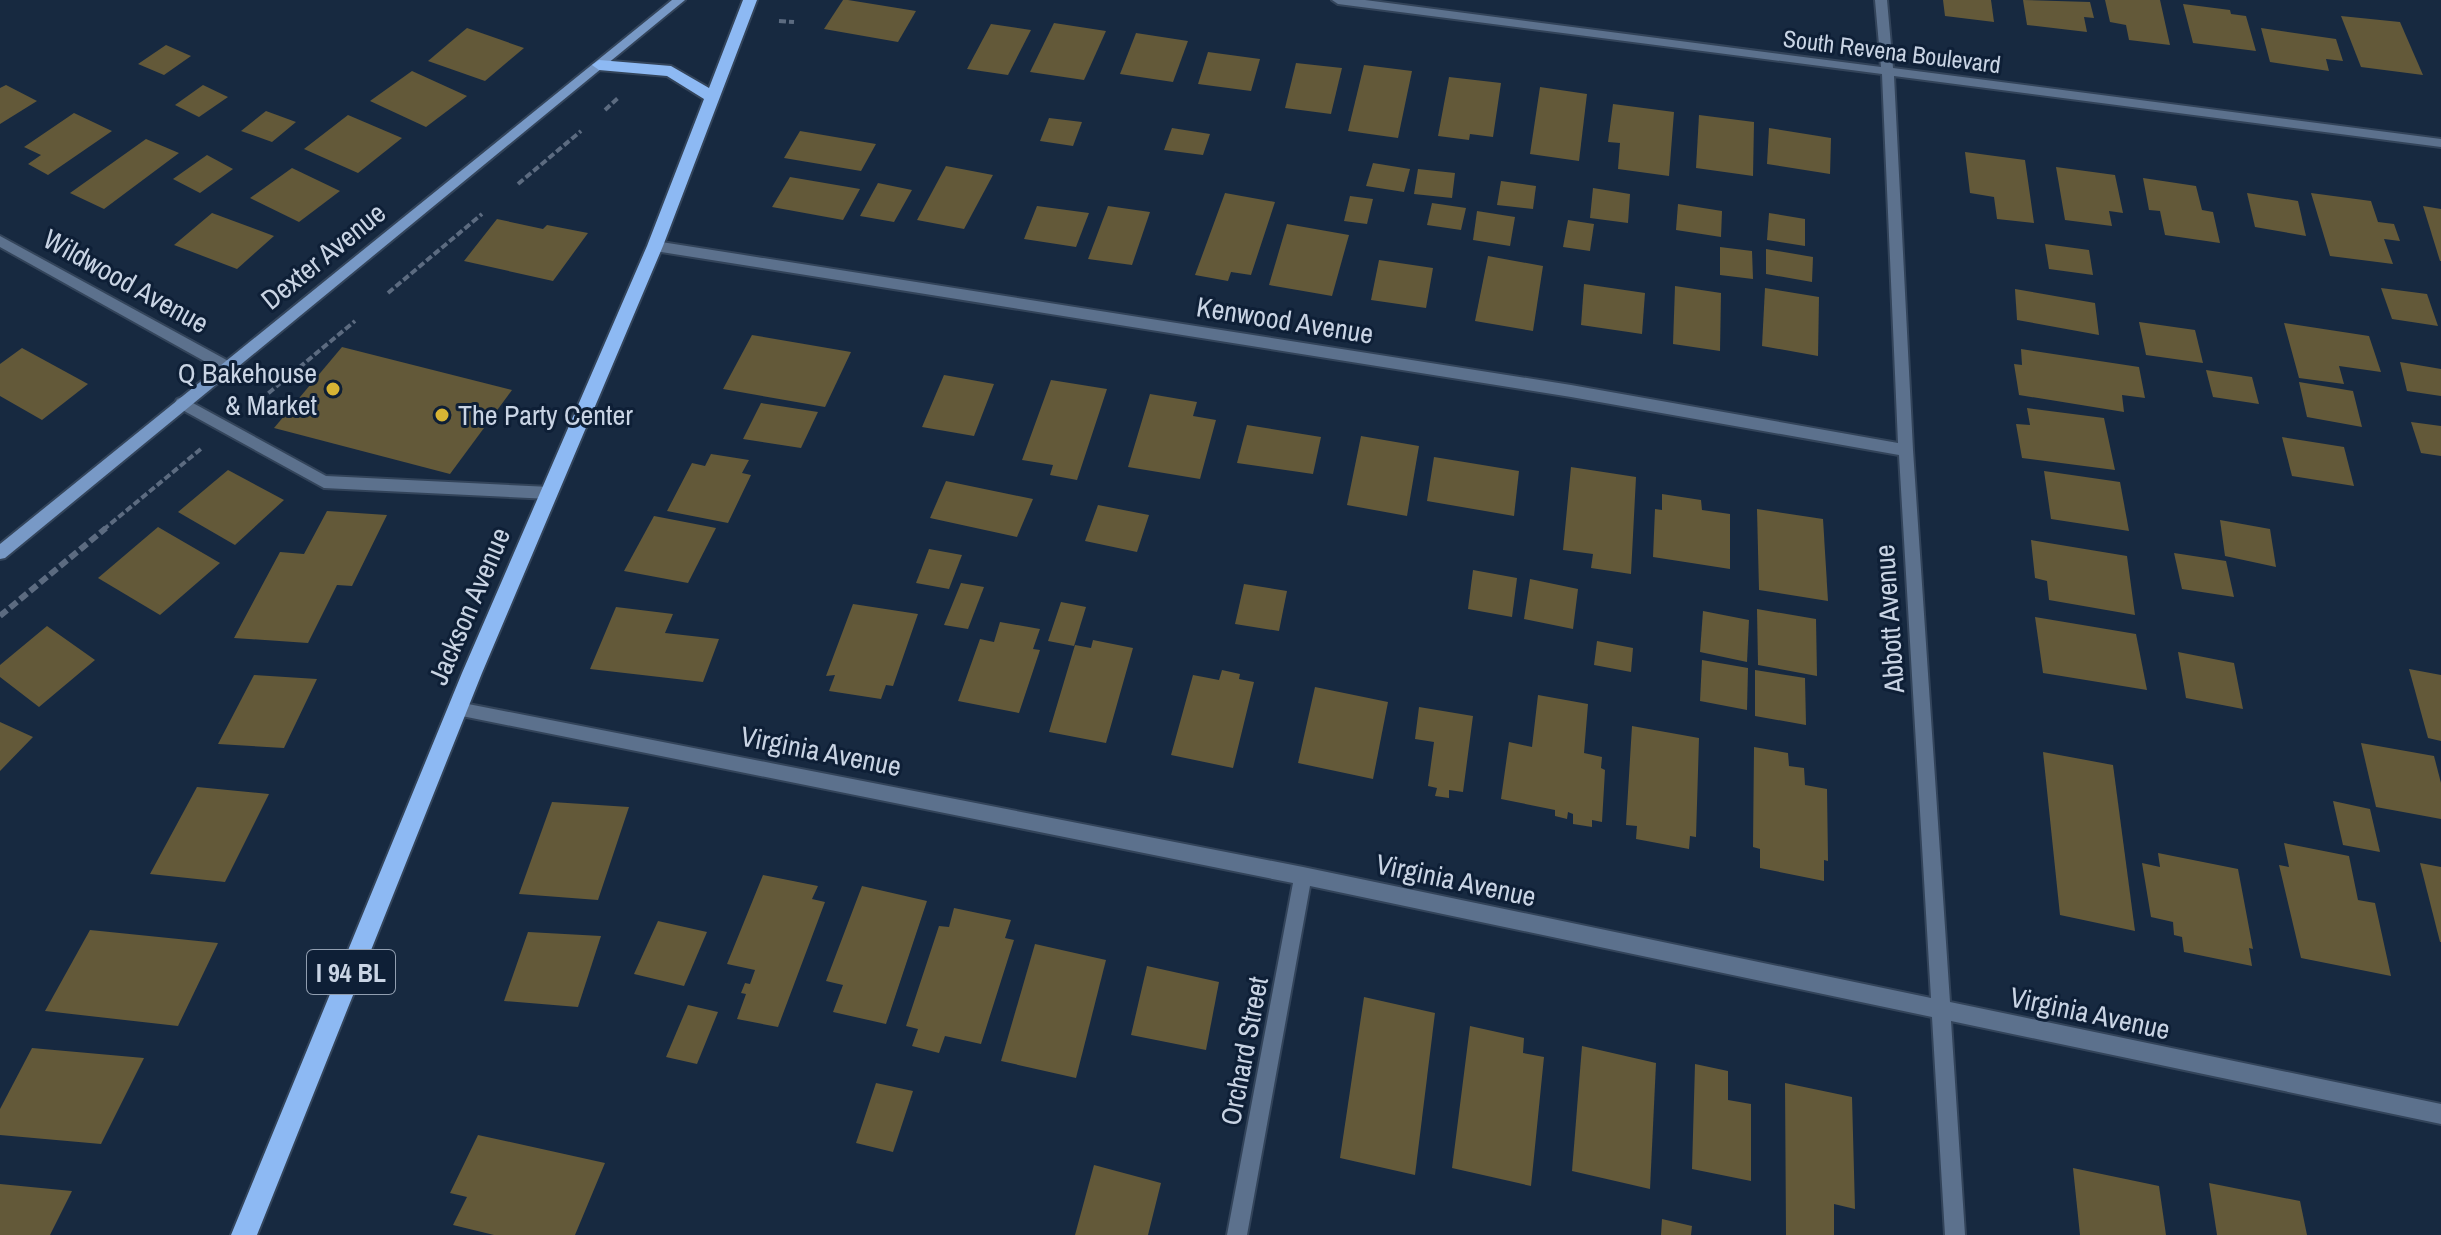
<svg xmlns="http://www.w3.org/2000/svg" width="2441" height="1235" viewBox="0 0 2441 1235" font-family="'Archivo Narrow',sans-serif">
	<style>
		.building { fill: #635939 }
		.lines { fill: none; stroke-linecap: round; stroke-linejoin: round }
		.service-casing { stroke: #33445a; stroke-width: 4 }
		.minor-casing { stroke: #33445a; stroke-width: 4 }
		.secondary-casing { stroke: #33445a; stroke-width: 4 }
		.primary-casing { stroke: #33445a; stroke-width: 4 }
		.path-far1 { stroke: #5c6b80; stroke-width: 4; stroke-dasharray: 7 3; stroke-linecap: butt }
		.path { stroke: #5c6b80; stroke-width: 6; stroke-dasharray: 9 4; stroke-linecap: butt }
		.service { fill: #5c718d; fill-rule: evenodd }
		.minor { fill: #5c718d; fill-rule: evenodd }
		.secondary { fill: #7899c6; fill-rule: evenodd }
		.primary { fill: #8db9f3; fill-rule: evenodd }
		.poi-dot { fill: #d7b434; stroke: #0e1f36; stroke-width: 3 }
		.labels { text-anchor: middle; dominant-baseline: central; stroke-width: 6; stroke-linejoin: round; paint-order: stroke }
		.far-street-label { font-size: 24px; fill: #c9d4e4; stroke: #0e1f36 }
		.shield { fill: #0e1f36; stroke: #919eb0; stroke-width: 2 }
		.shield-label { font-size: 26px; font-weight: bold; fill: #c9d4e4 }
		.street-label { font-size: 28px; fill: #c9d4e4; stroke: #0e1f36 }
		.poi-label { font-size: 28px; fill: #c9d4e4; stroke: #0e1f36; text-anchor: end }
	</style>
	<rect width="100%" height="100%" fill="#172940"/>
	<!-- building -->
	<g class="building">
		<path d="M843 0H848L916 11 898 42 824 29Z"/>
		<path d="M1943 0H1991L1994 22 1945 16Z"/>
		<path d="M2023 0 2090 2 2094 18 2084 17 2087 32 2027 25Z"/>
		<path d="M2105 0H2160L2170 45 2129 40 2126 25 2110 22Z"/>
		<path d="M2183 4 2230 10 2231 14 2246 16 2256 51 2193 43Z"/>
		<path d="M2341 16 2400 22 2423 75 2361 67Z"/>
		<path d="M1054 23 1106 31 1084 80 1030 72Z"/>
		<path d="M991 24 1031 30 1008 75 967 69Z"/>
		<path d="M467 28 524 48 485 81 428 61Z"/>
		<path d="M2261 28 2336 39 2343 61 2326 59 2329 71 2270 62Z"/>
		<path d="M1136 33 1188 41 1173 82 1120 74Z"/>
		<path d="M166 45 191 56 164 75 138 64Z"/>
		<path d="M1208 52 1260 59 1251 91 1198 84Z"/>
		<path d="M1296 63 1342 68 1331 114 1285 108Z"/>
		<path d="M1364 65 1412 71 1398 138 1348 131Z"/>
		<path d="M412 71 467 96 426 127 370 101Z"/>
		<path d="M1449 77 1501 83 1493 137 1470 134 1469 140 1438 136Z"/>
		<path d="M6 85 37 101 0 124V88Z"/>
		<path d="M203 85 228 97 199 117 175 105Z"/>
		<path d="M1540 87 1587 94 1579 161 1530 154Z"/>
		<path d="M1613 104 1674 112 1669 176 1618 169 1620 143 1608 142Z"/>
		<path d="M266 111 296 122 272 142 241 131Z"/>
		<path d="M74 113 112 131 48 175 28 164 41 155 24 147Z"/>
		<path d="M348 115 402 138 358 173 304 149Z"/>
		<path d="M1699 115 1754 122 1753 176 1696 168Z"/>
		<path d="M1049 118 1082 122 1073 146 1040 141Z"/>
		<path d="M1172 128 1210 134 1203 155 1164 150Z"/>
		<path d="M1769 128 1831 138 1830 174 1767 164Z"/>
		<path d="M800 131 876 144 861 171 784 158Z"/>
		<path d="M146 139 179 153 104 209 70 193Z"/>
		<path d="M1965 152 2025 160 2034 223 1997 219 1994 197 1970 193Z"/>
		<path d="M207 155 233 169 200 193 173 179Z"/>
		<path d="M1373 163 1410 169 1404 192 1366 186Z"/>
		<path d="M946 166 993 175 964 229 917 220Z"/>
		<path d="M2056 167 2115 175 2123 213 2109 211 2112 226 2065 220Z"/>
		<path d="M292 168 340 191 299 222 250 198Z"/>
		<path d="M1418 169 1455 173 1452 198 1414 194Z"/>
		<path d="M790 177 860 189 843 220 772 207Z"/>
		<path d="M2143 178 2196 186 2202 210 2213 212 2220 243 2165 235 2160 211 2149 210Z"/>
		<path d="M1501 181 1536 186 1533 209 1497 205Z"/>
		<path d="M878 183 912 190 894 222 860 216Z"/>
		<path d="M1593 188 1630 194 1628 223 1590 218Z"/>
		<path d="M1225 193 1275 202 1251 275 1231 272 1228 281 1195 275Z"/>
		<path d="M2247 193 2298 201 2306 236 2255 227Z"/>
		<path d="M2311 193 2371 201 2378 222 2394 224 2400 241 2384 239 2393 264 2330 256Z"/>
		<path d="M1350 196 1373 199 1367 224 1344 221Z"/>
		<path d="M1432 203 1466 208 1461 230 1427 225Z"/>
		<path d="M1678 204 1722 211 1721 237 1676 230Z"/>
		<path d="M1037 206 1089 213 1076 247 1024 239Z"/>
		<path d="M1108 206 1150 212 1132 265 1088 259Z"/>
		<path d="M2423 206 2441 209V261H2440Z"/>
		<path d="M1477 211 1515 217 1510 246 1473 240Z"/>
		<path d="M212 213 274 236 237 269 174 245Z"/>
		<path d="M1769 213 1805 219V246L1767 240Z"/>
		<path d="M497 219 543 229 547 225 588 233 553 281 464 261Z"/>
		<path d="M1568 220 1594 224 1590 251 1563 247Z"/>
		<path d="M1287 224 1349 235 1332 296 1269 285Z"/>
		<path d="M2045 244 2089 250 2093 275 2049 269Z"/>
		<path d="M1720 247 1752 251 1753 279 1720 275Z"/>
		<path d="M1766 249 1813 257 1812 282 1766 274Z"/>
		<path d="M1488 256 1543 266 1533 331 1475 321Z"/>
		<path d="M1379 260 1433 268 1426 308 1371 300Z"/>
		<path d="M1584 284 1645 293 1642 334 1581 325Z"/>
		<path d="M1675 286 1721 293 1720 351 1673 344Z"/>
		<path d="M1765 288 1819 297 1818 356 1762 346Z"/>
		<path d="M2381 288 2427 294 2438 326 2392 319Z"/>
		<path d="M2015 289 2095 303 2099 335 2017 320Z"/>
		<path d="M2139 322 2195 330 2203 363 2146 355Z"/>
		<path d="M2284 323 2369 336 2381 372 2339 366 2344 384 2299 378Z"/>
		<path d="M752 335 851 352 825 407 723 389Z"/>
		<path d="M342 347 512 390 450 474 274 428Z"/>
		<path d="M22 348 88 384 42 420 0 396V364Z"/>
		<path d="M2021 349 2139 367 2145 398 2122 395 2124 412 2019 395 2014 364 2022 365Z"/>
		<path d="M2400 362 2441 369V396L2407 391Z"/>
		<path d="M2206 370 2252 377 2259 404 2213 397Z"/>
		<path d="M944 375 994 384 974 436 922 427Z"/>
		<path d="M1051 380 1107 389 1077 480 1050 475 1053 465 1022 460Z"/>
		<path d="M2299 382 2353 391 2362 427 2307 417Z"/>
		<path d="M1150 394 1197 402 1193 416 1216 420 1200 479 1128 467Z"/>
		<path d="M761 403 818 412 801 448 743 439Z"/>
		<path d="M2027 408 2104 418 2115 470 2022 458 2016 424 2030 425Z"/>
		<path d="M2411 422 2441 426V456L2421 453Z"/>
		<path d="M1247 425 1321 437 1313 474 1237 463Z"/>
		<path d="M1361 436 1419 446 1407 516 1347 505Z"/>
		<path d="M2282 437 2344 447 2354 486 2292 476Z"/>
		<path d="M711 454 749 460 742 473 751 475 728 523 667 511 692 463 705 466Z"/>
		<path d="M1434 457 1519 471 1514 516 1427 501Z"/>
		<path d="M1571 467 1636 477 1631 574 1591 568 1593 554 1563 550Z"/>
		<path d="M228 470 284 500 235 545 178 512Z"/>
		<path d="M2044 471 2120 482 2129 531 2051 519Z"/>
		<path d="M946 481 1033 499 1017 537 930 518Z"/>
		<path d="M1662 494 1701 500 1702 510 1730 514V569L1653 557 1655 509 1662 510Z"/>
		<path d="M1098 505 1149 515 1137 552 1085 541Z"/>
		<path d="M1757 509 1823 519 1828 601 1759 590Z"/>
		<path d="M327 511 387 515 352 586 337 585 308 643 234 638 280 552 304 554Z"/>
		<path d="M654 516 716 528 688 583 624 571Z"/>
		<path d="M2220 520 2270 529 2276 567 2225 556Z"/>
		<path d="M158 527 220 563 160 615 98 578Z"/>
		<path d="M2031 540 2127 556 2135 615 2049 600 2047 581 2035 578Z"/>
		<path d="M929 549 962 555 949 589 916 583Z"/>
		<path d="M2174 553 2226 561 2234 597 2182 589Z"/>
		<path d="M1473 570 1517 578 1512 617 1468 609Z"/>
		<path d="M1530 579 1578 589 1573 629 1524 619Z"/>
		<path d="M961 583 984 587 968 629 944 625Z"/>
		<path d="M1244 584 1287 591 1279 631 1235 624Z"/>
		<path d="M1061 602 1086 607 1074 646 1048 641Z"/>
		<path d="M853 604 918 614 893 686 886 685 881 699 829 691 835 675 826 676Z"/>
		<path d="M616 607 673 614 665 633 719 639 703 682 590 669Z"/>
		<path d="M1757 609 1816 619 1817 676 1758 665Z"/>
		<path d="M1703 611 1749 620 1747 662 1700 652Z"/>
		<path d="M2035 617 2136 634 2147 690 2043 673Z"/>
		<path d="M1000 622 1040 629 1033 649 1040 650 1019 713 958 701 980 639 994 642Z"/>
		<path d="M47 626 95 660 39 707 0 677V665Z"/>
		<path d="M1093 640 1133 648 1106 743 1049 732 1075 645 1091 648Z"/>
		<path d="M1597 641 1633 648 1631 672 1594 665Z"/>
		<path d="M2178 652 2234 663 2243 709 2186 698Z"/>
		<path d="M1702 660 1748 668 1747 710 1700 701Z"/>
		<path d="M2409 669 2441 675V741L2428 738Z"/>
		<path d="M1222 670 1240 674 1239 679 1254 682 1233 768 1171 755 1193 675 1219 680Z"/>
		<path d="M1755 670 1805 678 1806 725 1755 716Z"/>
		<path d="M254 675 317 679 284 748 218 744Z"/>
		<path d="M1315 687 1388 702 1373 779 1298 763Z"/>
		<path d="M1538 695 1588 704 1584 753 1602 757 1601 768 1605 770 1602 822 1592 820V827L1573 824V814L1568 812 1567 819 1555 816V810L1501 799 1509 742 1532 747Z"/>
		<path d="M1419 707 1473 716 1463 792 1449 790V798L1435 796 1437 788 1428 786 1434 742 1415 739Z"/>
		<path d="M0 722 33 737 0 771Z"/>
		<path d="M1632 726 1699 738 1696 837 1690 836 1689 849 1636 839 1637 826 1626 825Z"/>
		<path d="M2361 743 2434 756 2441 783V819L2376 807Z"/>
		<path d="M1754 747 1788 753 1789 766 1804 768 1805 785 1827 789 1828 861 1824 860V881L1760 868V849L1753 847Z"/>
		<path d="M2043 752 2113 765 2135 931 2060 915Z"/>
		<path d="M197 787 269 794 225 882 150 874Z"/>
		<path d="M2333 801 2370 809 2380 852 2343 845Z"/>
		<path d="M552 802 629 807 598 900 519 894Z"/>
		<path d="M2284 843 2349 856 2358 900 2375 903 2391 976 2301 958 2279 865 2289 867Z"/>
		<path d="M2158 853 2238 869 2253 949 2249 948 2252 966 2184 952 2182 937 2174 935 2173 922 2151 917 2142 863 2160 867Z"/>
		<path d="M2420 863 2441 867V942H2440Z"/>
		<path d="M763 875 818 886 812 899 825 902 778 1027 737 1019 746 994 741 993 745 983 750 984 755 970 727 964Z"/>
		<path d="M862 886 927 901 886 1024 833 1012 843 985 826 981Z"/>
		<path d="M954 908 1011 920 1005 938 1014 940 981 1044 945 1036 939 1053 912 1046 918 1029 906 1026 939 926 949 927Z"/>
		<path d="M658 921 707 932 684 986 634 974Z"/>
		<path d="M90 930 218 943 178 1026 45 1011Z"/>
		<path d="M528 932 601 936 578 1007 504 1001Z"/>
		<path d="M1035 944 1106 960 1076 1078 1001 1061Z"/>
		<path d="M1147 966 1219 982 1206 1050 1131 1035Z"/>
		<path d="M1364 997 1435 1013 1415 1175 1340 1158Z"/>
		<path d="M688 1005 718 1012 697 1064 666 1057Z"/>
		<path d="M1470 1026 1524 1038 1523 1053 1544 1057 1531 1186 1452 1168Z"/>
		<path d="M1582 1046 1656 1063 1650 1189 1572 1171Z"/>
		<path d="M32 1048 144 1058 101 1144 0 1135V1109Z"/>
		<path d="M1695 1064 1728 1071V1100L1751 1104V1181L1692 1169Z"/>
		<path d="M876 1083 913 1091 893 1152 856 1143Z"/>
		<path d="M1785 1083 1852 1097 1855 1209 1834 1204V1235H1786Z"/>
		<path d="M478 1135 605 1163 575 1235H494L453 1225 467 1197 450 1193Z"/>
		<path d="M1094 1165 1161 1183 1148 1235H1075Z"/>
		<path d="M2073 1168 2159 1186 2166 1235H2080Z"/>
		<path d="M2209 1183 2300 1201 2307 1235H2217Z"/>
		<path d="M0 1184 72 1191 50 1235H0Z"/>
		<path d="M1662 1219 1692 1226 1691 1235H1661Z"/>
	</g>
	<g class="lines">
		<defs>
			<path id="service" d="M182 397 326 476 550 487 558 493 550 499 324 488 177 407 175 403 177 399Z"/>
			<g id="minor">
				<path d="M1332 0H1365L1881 67 1875 0H1887L1893 68 2441 139V147L1894 76 1913 450 1950 1002 2441 1104V1124L1951 1021 1965 1235H1945L1932 1017 1310 886 1247 1235H1227L1293 883 452 714 450 709 452 704 458 702 1303 867 1931 998 1899 455 1571 397 655 251 648 246 655 241 1571 385 1898 443 1882 74 1338 4Z"/>
				<path d="M0 236 232 363 234 367 232 371H222L0 247Z"/>
			</g>
			<path id="secondary" d="M672 0H685L5 558 0 559V544Z"/>
			<path id="primary" d="M743 0H757L663 246 482 673 257 1235H231L462 673 647 246 704 99 667 76 599 70 592 65 599 60 671 66 709 88Z"/>
		</defs>
		<!-- service casing -->
		<use href="#service" class="service-casing"/>
		<!-- minor casing -->
		<use href="#minor" class="minor-casing"/>
		<!-- secondary casing -->
		<use href="#secondary" class="secondary-casing"/>
		<!-- primary casing -->
		<use href="#primary" class="primary-casing"/>
		<!-- path-far1 -->
		<g class="path-far1">
			<path d="M779 21 794 22"/>
			<path d="M605 110 619 97"/>
			<path d="M518 184 581 131"/>
			<path d="M388 293 482 214"/>
			<path d="M253 406 355 321"/>
			<path d="M103 530 202 448"/>
		</g>
		<!-- path -->
		<path class="path" d="M0 616 106 528"/>
		<!-- service -->
		<use href="#service" class="service"/>
		<!-- minor -->
		<use href="#minor" class="minor"/>
		<!-- secondary -->
		<use href="#secondary" class="secondary"/>
		<!-- primary -->
		<use href="#primary" class="primary"/>
	</g>
	<!-- markers -->
	<g class="poi-dot">
		<circle cx="333" cy="389" r="8"/>
		<circle cx="442" cy="415" r="8"/>
	</g>
	<g class="labels">
		<!-- far-street labels -->
		<g class="far-street-label">
			<text transform="translate(1892 51) rotate(7)">South Revena Boulevard</text>
		</g>
		<!-- shield labels -->
		<rect class="shield" x="307" y="950" width="88" height="44" rx="6"/>
		<g class="shield-label">
			<text x="351" y="972">I 94 BL</text>
		</g>
		<!-- street labels -->
		<g class="street-label">
			<text transform="translate(323 256) rotate(-39)">Dexter Avenue</text>
			<text transform="translate(126 281) rotate(29)">Wildwood Avenue</text>
			<text transform="translate(1285 320) rotate(9)">Kenwood Avenue</text>
			<text transform="translate(469 606) rotate(-67)">Jackson Avenue</text>
			<text transform="translate(1889 619) rotate(-94)">Abbott Avenue</text>
			<text transform="translate(821 751) rotate(11)">Virginia Avenue</text>
			<text transform="translate(1456 880) rotate(12)">Virginia Avenue</text>
			<text transform="translate(2090 1013) rotate(12)">Virginia Avenue</text>
			<text transform="translate(1244 1051) rotate(-79)">Orchard Street</text>
		</g>
		<!-- poi labels -->
		<g class="poi-label">
			<text x="317" y="373">Q Bakehouse<tspan x="317" dy="32">&amp; Market</tspan></text>
			<text x="458" y="415" text-anchor="start">The Party Center</text>
		</g>
	</g>
</svg>
